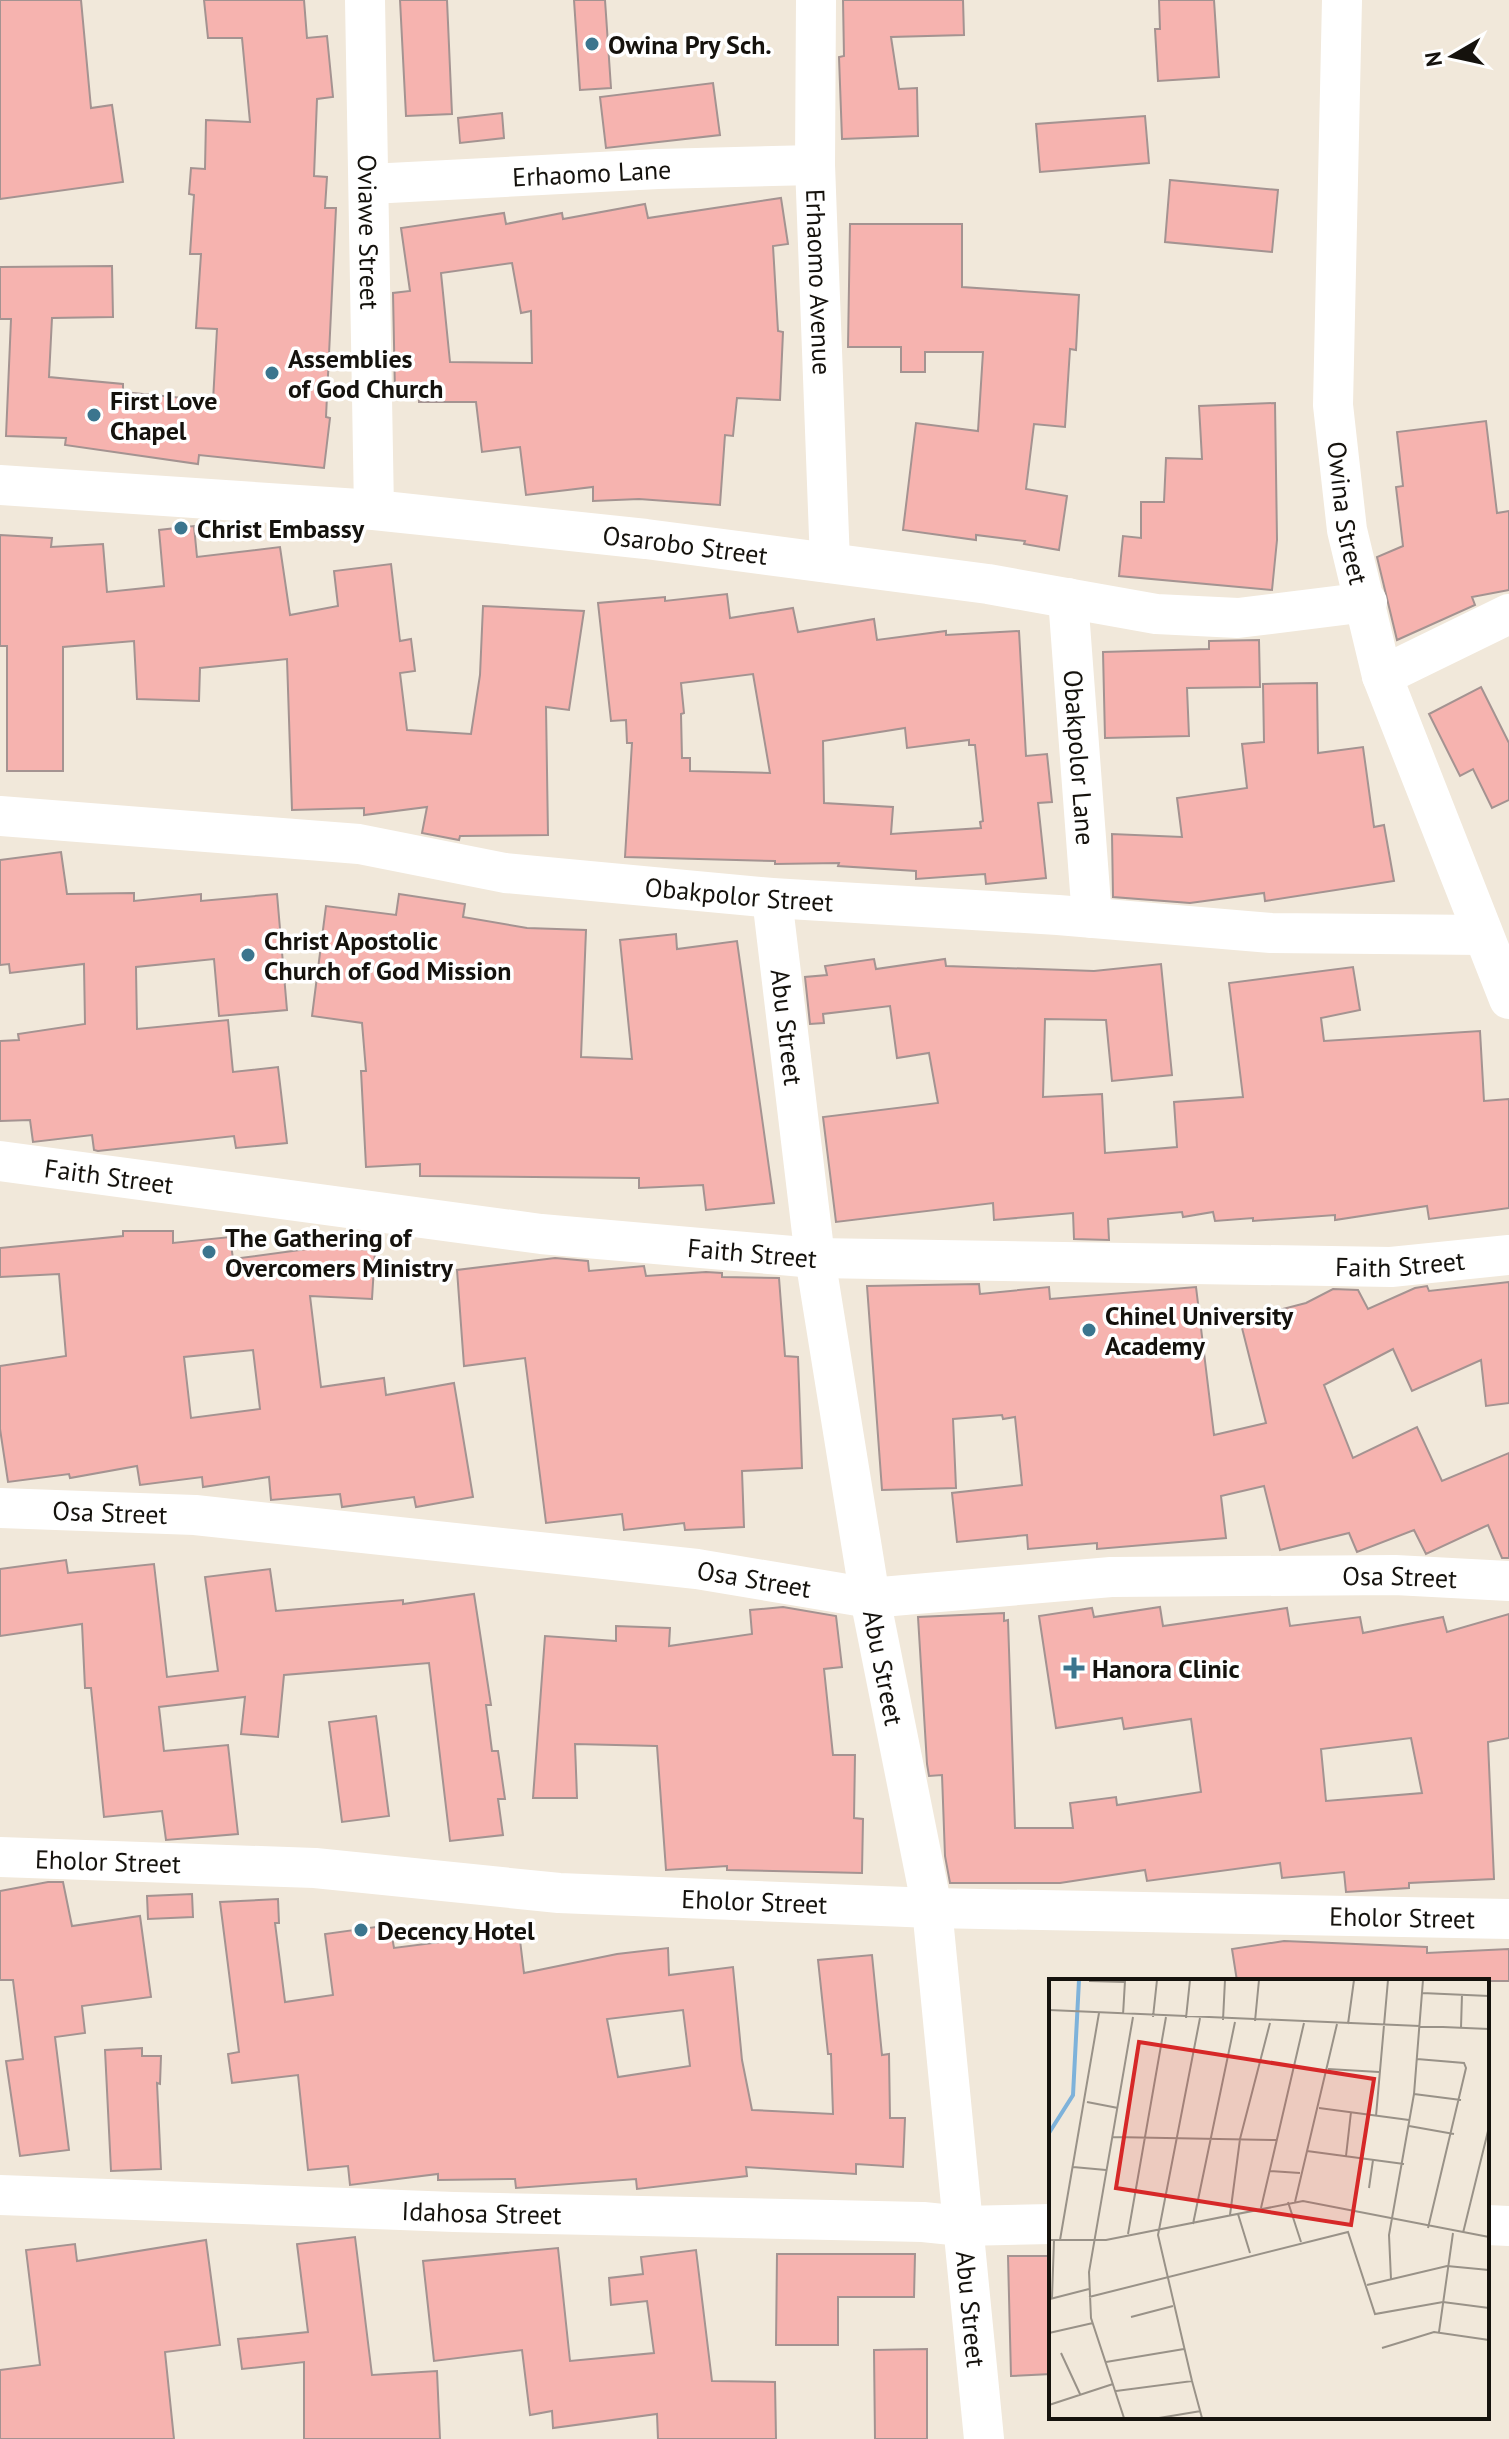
<svg xmlns="http://www.w3.org/2000/svg" width="1509" height="2439" viewBox="0 0 1509 2439" font-family="'PT Sans',sans-serif">
	<style>
		.building { fill: #f6b3af; stroke: #a49391; stroke-width: 2; fill-rule: evenodd }
		.lines { fill: none; stroke-linecap: round; stroke-linejoin: round }
		.minor { stroke: #fff; stroke-width: 40 }
		.poi-dot { fill: #3b758e; stroke: #fff; stroke-width: 3 }
		.labels { text-anchor: middle; dominant-baseline: central; stroke-width: 7; stroke-linejoin: round; paint-order: stroke }
		.poi-label { font-size: 26px; font-weight: bold; fill: #15120d; stroke: #fff; text-anchor: start }
		.street-label { font-size: 26px; fill: #15120d; stroke: #fff }
		.inset-river { fill: none; stroke: #7eb2da; stroke-width: 4 }
		.inset-road { fill: none; stroke: #999288; stroke-width: 2 }
		.view { fill: #d62828; fill-opacity: 0.15; stroke: #d62828; stroke-width: 4 }
		.inset-edge { fill: none; stroke: #15120d; stroke-width: 4 }
	</style>
	<rect width="100%" height="100%" fill="#f1e8da"/>
	<!-- building -->
	<g class="building">
		<path d="M0 0H81L91 108 112 105 123 182 0 199Z"/>
		<path d="M204 0H304L307 38 327 36 333 97 317 99 314 176 327 177 325 208H336L326 417 330 418 324 468 199 455 198 464 65 445 66 438 6 436 11 319H0V267L112 266 113 317 52 318 49 377 123 384V392L213 401 217 329 196 328 201 254H190L194 195 189 194 191 168 205 169 206 120 250 122 242 38H208Z"/>
		<path d="M400 0H447L452 114 406 116Z"/>
		<path d="M574 0H605L611 88 580 90Z"/>
		<path d="M843 0H963L964 35 891 37 899 89 917 88 918 136 842 139 839 57 844 56Z"/>
		<path d="M1159 0H1214L1219 77 1158 81 1155 29H1160Z"/>
		<path d="M713 83 720 135 606 148 600 97Z"/>
		<path d="M502 113 504 138 460 143 458 118Z"/>
		<path d="M1145 116 1149 163 1040 172 1036 124Z"/>
		<path d="M1170 180 1278 190 1272 252 1165 242Z"/>
		<path d="M781 198 788 244 773 246 778 331 783 332 780 400 737 398 733 436 725 435 720 505 639 499 593 501V487L526 495 520 447 482 452 476 402H419V395L395 394 393 293 410 291 401 228 504 213 506 224 562 213 563 219 645 204 648 218ZM512 263 521 313 531 311 532 363 450 362 441 273Z"/>
		<path d="M850 224H962V287L1079 295 1076 350 1070 349 1065 427 1034 424 1026 489 1067 496 1059 550 1024 544 1025 541 976 535V540L903 530 916 423 978 431 983 352H925V372H901V347H848Z"/>
		<path d="M1275 403 1277 540 1272 590 1119 576 1123 536 1141 538V502H1164L1166 458 1202 459 1199 406Z"/>
		<path d="M1486 421 1497 513 1509 511V590L1472 597 1475 605 1397 640 1377 557 1403 546 1396 487 1403 486 1397 432Z"/>
		<path d="M194 526 197 557 280 547 290 615 338 606 334 571 391 564 400 641 411 639 415 671 400 673 407 730 471 734 480 675 483 606 584 611 569 710 546 707 548 835 460 836 459 840 422 833 427 807 364 815V808L292 810 287 659 200 668 199 701 137 699 134 641 63 647V771H7V646H0V535L52 538 51 547 103 544 107 592 164 586 159 530Z"/>
		<path d="M727 594 730 618 793 608 798 632 874 619 877 640 946 631V635L1019 631 1026 756 1047 754 1052 802 1038 803 1046 878 986 884 985 874 916 879V871L838 866 839 863 775 864V861L625 857 632 743H627L626 720 611 721 598 603 665 597V601ZM753 674 770 773 690 771V758H682L681 714 684 713 681 683ZM905 728 907 748 969 740V745H975L983 821 980 822 981 828 891 834 893 807 824 803 823 741Z"/>
		<path d="M1259 640 1260 687 1187 688 1189 736 1105 738 1103 652 1209 649V641Z"/>
		<path d="M1317 683 1318 753 1363 747 1374 827 1384 825 1394 881 1265 901 1264 893 1190 903 1113 897 1112 834 1182 837 1177 798 1247 788 1242 744 1264 742 1263 684Z"/>
		<path d="M1481 687 1509 743V800L1492 808 1473 769 1460 776 1429 714Z"/>
		<path d="M61 852 67 894 134 893V901L201 894V901L277 894 287 1010 219 1016 214 959 136 967 137 1029 228 1020 233 1072 278 1067 287 1143 236 1148 234 1136 98 1151 94 1150 92 1135 33 1142 30 1120 0 1121V1041L19 1040 18 1034 85 1024 84 964 10 973 9 964 0 965V860Z"/>
		<path d="M399 894 465 904 463 917 527 928 586 930 581 1057 632 1059 620 940 676 934 677 949 737 941 774 1203 706 1210 703 1185 639 1188V1178L420 1176V1164L366 1167 361 1071H366L362 1023 312 1016 326 906 396 915Z"/>
		<path d="M874 959 876 969 945 959 946 966 1094 971 1161 964 1172 1075 1112 1081 1106 1020 1045 1019 1043 1097 1102 1094 1105 1153 1177 1147 1174 1102 1243 1097 1229 983 1353 967 1360 1010 1321 1018 1324 1041 1480 1031 1484 1101 1509 1099V1208L1429 1219 1427 1206 1335 1220V1215L1253 1221V1218L1215 1221 1213 1212 1183 1217 1182 1212 1108 1219 1109 1240 1074 1239 1073 1213 994 1220 993 1203 836 1222 823 1117 938 1103 929 1053 897 1058 890 1006 823 1014 824 1023 810 1024 805 977 827 975 825 966Z"/>
		<path d="M123 1231H173V1243L230 1237 233 1259 322 1247 375 1250 372 1299 310 1296 321 1387 384 1378 386 1395 454 1383 473 1497 416 1507 414 1497 342 1507 340 1494 271 1500 269 1477 203 1487 202 1477 140 1485 137 1466 70 1478 69 1474 8 1482 0 1429V1366L66 1356 59 1274 0 1277V1248L123 1236ZM253 1350 260 1409 191 1418 184 1357Z"/>
		<path d="M555 1258 588 1261 589 1271 644 1266 646 1276 706 1272 722 1273V1277L779 1278 785 1356 798 1357 802 1468 742 1471 744 1527 685 1530 684 1523 624 1530 622 1514 546 1523 525 1358 464 1366 457 1270Z"/>
		<path d="M1509 1282V1403L1486 1406 1481 1360 1412 1391 1393 1349 1324 1385 1353 1458 1417 1427 1442 1481 1509 1453V1558H1502L1488 1525 1426 1554 1414 1530 1357 1552 1349 1533 1280 1550 1264 1486 1221 1496 1226 1538 1097 1549V1543L1028 1549 1027 1535 957 1542 952 1493 1022 1485 1015 1417 1003 1419 1002 1415 953 1419 956 1488 882 1490 867 1286 979 1284 980 1294 1049 1287 1050 1299 1196 1287 1214 1435 1266 1423 1240 1320 1306 1303 1333 1289 1358 1290 1368 1309 1415 1288 1427 1286 1429 1291Z"/>
		<path d="M66 1560 68 1573 154 1564 167 1677 218 1671 205 1577 270 1569 276 1611 403 1600V1604L474 1594 491 1705H486L492 1751H498L505 1799H498L503 1835 450 1841 429 1663 284 1675 278 1737 241 1734 245 1697 159 1707 164 1751 228 1745 238 1834 166 1840 162 1811 104 1817 91 1688H85L82 1624 0 1636V1569Z"/>
		<path d="M783 1607 836 1616 842 1667 824 1669 833 1755H855L854 1818 863 1819 862 1873 727 1870V1866L666 1870 657 1746 575 1744 577 1798H533L545 1636 616 1641V1626L670 1628 669 1646 752 1634 750 1610Z"/>
		<path d="M1160 1607 1163 1626 1287 1608 1290 1626 1360 1617 1363 1633 1443 1617 1447 1632 1509 1614V1738L1488 1742 1494 1879 1409 1883V1888L1346 1892 1344 1872 1282 1878 1280 1863 1147 1881 1145 1870 1060 1883H950L945 1856 942 1775 929 1776 927 1764 918 1617 1004 1613V1621L1008 1620 1015 1828H1073L1070 1803 1116 1797 1117 1805 1201 1792 1191 1719 1124 1729 1122 1718 1056 1728 1039 1616 1092 1608 1094 1617ZM1411 1738 1422 1793 1326 1801 1321 1749Z"/>
		<path d="M376 1716 389 1816 342 1822 329 1722Z"/>
		<path d="M48 1882H63L72 1926 140 1916 151 1997 82 2006 85 2033 55 2037 69 2150 20 2156 6 2061 23 2059 13 1980H0V1891Z"/>
		<path d="M192 1894 193 1917 148 1919 147 1896Z"/>
		<path d="M278 1899 279 1923H275L285 2002 333 1995 325 1934 390 1925 394 1948 519 1932 524 1973 617 1954 668 1948 669 1975 733 1967 742 2060 752 2110 833 2114 831 2054H828L818 1960 872 1955 882 2055 889 2054 890 2118H905L903 2167 856 2164V2174L746 2167 747 2176 637 2189 636 2179 516 2188 515 2179 438 2180V2174L350 2185 348 2166 308 2170 298 2075 232 2083 228 2054 239 2052 220 1902ZM683 2010 690 2066 618 2077 607 2019Z"/>
		<path d="M1284 1941 1427 1947V1953L1509 1949V1981H1237L1232 1949Z"/>
		<path d="M142 2048V2056H161L160 2084 157 2083 161 2169 111 2171 105 2050Z"/>
		<path d="M355 2237 372 2375 437 2371 440 2439H304V2362L242 2369 238 2339 308 2332 297 2244Z"/>
		<path d="M206 2240 220 2345 165 2352 174 2439H0V2370L40 2365 26 2250 75 2244 77 2261Z"/>
		<path d="M558 2248 570 2361 654 2353 647 2301 611 2305 609 2278 643 2274 641 2257 696 2250 712 2381 775 2382 776 2439H658L657 2414 553 2428 552 2411 530 2415 522 2350 434 2361 423 2261Z"/>
		<path d="M777 2254H915L914 2297H838V2345H776Z"/>
		<path d="M1008 2256H1051V2374L1011 2376Z"/>
		<path d="M927 2349V2439H875L874 2350Z"/>
	</g>
	<g class="lines">
		<!-- minor -->
		<g class="minor">
			<path id="s1" d="M365 0 374 510"/>
			<path id="s2" d="M816 0 815 165 830 563"/>
			<path id="s3" d="M1342 0 1333 405 1347 530 1382 676 1509 999"/>
			<path id="s4" d="M370 184 658 169 815 165"/>
			<path id="s5" d="M0 485 374 510 646 539 988 584 1156 614 1238 618 1367 602"/>
			<path id="s6" d="M1068 598 1092 918"/>
			<path d="M1382 676 1509 614"/>
			<path id="s7" d="M0 816 359 844 505 873 772 898 1058 915 1271 933 1483 935"/>
			<path id="s8" d="M772 898 815 1258 870 1598 932 1908 984 2439"/>
			<path id="s9" d="M0 1161 541 1234 815 1258 1391 1267 1509 1255"/>
			<path id="s10" d="M0 1508 195 1515 697 1569 870 1598 1111 1577 1395 1575 1509 1581"/>
			<path id="s11" d="M0 1857 315 1868 559 1893 932 1908 1509 1919"/>
			<path id="s12" d="M0 2195 454 2212 923 2222 962 2226 1051 2224"/>
			<path d="M1487 2225 1509 2226"/>
		</g>
	</g>
	<!-- markers -->
	<g class="poi-dot">
		<circle cx="592" cy="44" r="8"/>
		<circle cx="272" cy="373" r="8"/>
		<circle cx="94" cy="415" r="8"/>
		<circle cx="181" cy="528" r="8"/>
		<circle cx="248" cy="955" r="8"/>
		<circle cx="209" cy="1252" r="8"/>
		<circle cx="1089" cy="1330" r="8"/>
		<path d="M1070 1656h8v8h8v8h-8v8h-8v-8h-8v-8h8z"/>
		<circle cx="361" cy="1930" r="8"/>
	</g>
	<g class="labels">
		<!-- poi labels -->
		<g class="poi-label">
			<text x="608" y="44">Owina Pry Sch.</text>
			<text x="288" y="358">Assemblies<tspan x="288" dy="30">of God Church</tspan></text>
			<text x="110" y="400">First Love<tspan x="110" dy="30">Chapel</tspan></text>
			<text x="197" y="528">Christ Embassy</text>
			<text x="264" y="940">Christ Apostolic<tspan x="264" dy="30">Church of God Mission</tspan></text>
			<text x="225" y="1237">The Gathering of<tspan x="225" dy="30">Overcomers Ministry</tspan></text>
			<text x="1105" y="1315">Chinel University<tspan x="1105" dy="30">Academy</tspan></text>
			<text x="1092" y="1668">Hanora Clinic</text>
			<text x="377" y="1930">Decency Hotel</text>
		</g>
		<!-- street labels -->
		<g class="street-label">
			<text stroke="none"><textPath href="#s4" startOffset="222">Erhaomo Lane</textPath></text>
			<text stroke="none"><textPath href="#s1" startOffset="232">Oviawe Street</textPath></text>
			<text stroke="none"><textPath href="#s2" startOffset="282">Erhaomo Avenue</textPath></text>
			<text stroke="none"><textPath href="#s3" startOffset="514">Owina Street</textPath></text>
			<text stroke="none"><textPath href="#s5" startOffset="688">Osarobo Street</textPath></text>
			<text stroke="none"><textPath href="#s6" startOffset="160">Obakpolor Lane</textPath></text>
			<text stroke="none"><textPath href="#s7" startOffset="744">Obakpolor Street</textPath></text>
			<text stroke="none"><textPath href="#s8" startOffset="130">Abu Street</textPath></text>
			<text stroke="none"><textPath href="#s9" startOffset="110">Faith Street</textPath></text>
			<text stroke="none"><textPath href="#s9" startOffset="758">Faith Street</textPath></text>
			<text stroke="none"><textPath href="#s9" startOffset="1406">Faith Street</textPath></text>
			<text stroke="none"><textPath href="#s10" startOffset="110">Osa Street</textPath></text>
			<text stroke="none"><textPath href="#s10" startOffset="1406">Osa Street</textPath></text>
			<text stroke="none"><textPath href="#s10" startOffset="758">Osa Street</textPath></text>
			<text stroke="none"><textPath href="#s8" startOffset="778">Abu Street</textPath></text>
			<text stroke="none"><textPath href="#s11" startOffset="108">Eholor Street</textPath></text>
			<text stroke="none"><textPath href="#s11" startOffset="756">Eholor Street</textPath></text>
			<text stroke="none"><textPath href="#s11" startOffset="1404">Eholor Street</textPath></text>
			<text stroke="none"><textPath href="#s12" startOffset="482">Idahosa Street</textPath></text>
			<text stroke="none"><textPath href="#s8" startOffset="1426">Abu Street</textPath></text>
		</g>
	</g>
	<!-- overview -->
	<g transform="translate(1049 1979)">
		<rect width="440" height="440" fill="#f1e8da"/>
		<path class="inset-river" d="M0 154 24 116 30 1"/>
		<path class="inset-road" d="M40 2 76 3M373 14 440 17M0 31 440 50M74 36 76 2M104 38 108 1M137 39 141 1M174 41 176 1M206 42 210 1M299 45 305 1M412 49 413 15M368 80 415 84 417 89 379 249M279 90 330 93M365 115 412 121M38 123 69 129M270 129 360 141M327 137 339 1M360 147 405 155M64 158 227 161M258 172 355 185M297 177 302 133M24 188 57 191M220 192 251 194M320 209 324 181M239 223 252 263M246 223 288 45M212 229 255 44M189 235 201 274M181 236 191 160 221 44M144 245 186 43M414 254 440 148M79 255 117 38M0 261H57L254 222 440 258M11 261 50 34M342 300 340 256 365 115 374 1M318 306 398 287 440 291M40 318 299 253 326 335 394 323 440 329M3 319 5 261M1 320 40 310M82 338 124 327M390 353 404 254M0 354 44 344M333 369 385 353 440 361M12 374 31 415M57 383 135 370M143 402 109 256 151 39M67 412 143 402 153 439M0 426 64 405M75 439 42 339 40 293 84 38M110 439 152 432"/>
		<path class="view" d="M90 63 325 100 302 246 67 209Z"/>
		<rect width="440" height="440" class="inset-edge"/>
	</g>
	<!-- north arrow -->
	<g transform="translate(1453 56) rotate(261)" stroke="#ffffff" stroke-width="6" paint-order="stroke">
	<path d="M0-6L14 30L0 20L-14 30Z" fill="#15120d"/>
	<text y="-12" font-size="22" font-weight="bold" text-anchor="middle" fill="#15120d">N</text>
	</g>
</svg>
